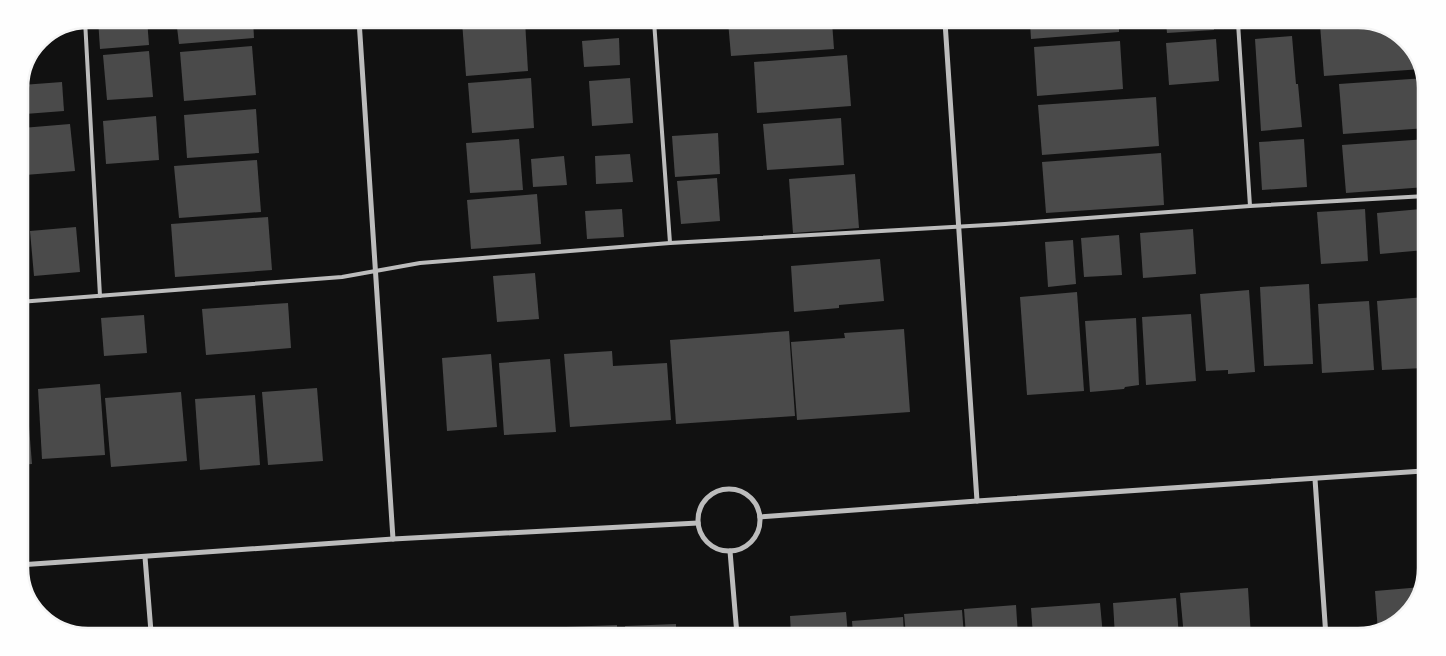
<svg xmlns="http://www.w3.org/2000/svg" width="1446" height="656" viewBox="0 0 1446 656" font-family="'PT Serif',serif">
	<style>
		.building { fill: #4a4a4a }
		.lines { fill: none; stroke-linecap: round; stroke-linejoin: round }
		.service { stroke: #bcbcbc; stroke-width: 4 }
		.minor { stroke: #bcbcbc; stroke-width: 5 }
		.rim { fill: none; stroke: #f5f5f5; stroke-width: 2.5 }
	</style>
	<rect width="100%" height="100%" fill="#111"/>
	<!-- building -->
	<g class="building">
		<path d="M98 19H147L149 45 100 49Z"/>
		<path d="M176 19H253L254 38 179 44Z"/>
		<path d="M471 20 525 21 528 71 466 76 462 21Z"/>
		<path d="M728 21 832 22 834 49 731 56Z"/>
		<path d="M1030 23H1119V32L1031 39Z"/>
		<path d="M1166 23H1213L1214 30 1167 33Z"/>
		<path d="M1332 24H1385L1415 49 1422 69 1324 76 1320 25Z"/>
		<path d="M1292 36 1296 84H1298L1302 127 1261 131 1255 39Z"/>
		<path d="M619 38 620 65 584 67 582 41Z"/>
		<path d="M1216 39 1219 81 1169 85 1166 43Z"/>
		<path d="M1120 41 1123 89 1037 96 1034 47Z"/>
		<path d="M252 46 256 95 184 101 180 52Z"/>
		<path d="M149 51 153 97 107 100 103 55Z"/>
		<path d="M847 55 851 106 757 113 754 62Z"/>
		<path d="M531 78 534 128 472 133 468 83Z"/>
		<path d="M630 78 633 123 592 126 589 81Z"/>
		<path d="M1425 78 1427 83V128L1343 134 1339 84Z"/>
		<path d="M62 82 64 111 25 114 22 85Z"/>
		<path d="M1156 97 1159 146 1042 155 1038 105Z"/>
		<path d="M256 109 259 153 187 158 184 115Z"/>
		<path d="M156 116 159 160 106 164 103 121Z"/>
		<path d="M841 118 844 165 767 170 763 124Z"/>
		<path d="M70 124 75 171 25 175 22 128Z"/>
		<path d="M718 133 720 174 675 177 672 136Z"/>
		<path d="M519 139 523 190 470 193 466 143Z"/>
		<path d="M1304 139 1307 187 1262 190 1259 142Z"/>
		<path d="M1427 139 1426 187 1346 193 1342 145Z"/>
		<path d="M1161 153 1164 205 1046 213 1042 162Z"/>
		<path d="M630 154 633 182 596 184 595 156Z"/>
		<path d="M564 156 567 185 533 187 531 159Z"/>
		<path d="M257 160 261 212 179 218 174 166Z"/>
		<path d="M855 174 859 228 793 233 789 179Z"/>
		<path d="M717 178 720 221 681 224 677 181Z"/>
		<path d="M537 194 541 244 471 249 467 200Z"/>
		<path d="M622 209 624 237 587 239 585 211Z"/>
		<path d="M1365 209 1368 261 1321 264 1317 212Z"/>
		<path d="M1421 209 1425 250 1380 254 1377 213Z"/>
		<path d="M268 217 272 270 175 277 171 224Z"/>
		<path d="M76 227 80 272 34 276 30 231Z"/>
		<path d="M1193 229 1196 274 1143 278 1140 233Z"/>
		<path d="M1119 235 1122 275 1084 277 1081 238Z"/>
		<path d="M1073 240 1076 284 1048 287 1045 242Z"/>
		<path d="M880 259 884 301 839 305V308L794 312 791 266Z"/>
		<path d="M535 273 539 319 497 322 493 276Z"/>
		<path d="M1309 284 1313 364 1264 366 1260 287Z"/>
		<path d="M1249 290 1255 372 1228 374V370L1206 371 1200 294Z"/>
		<path d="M1077 292 1084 391 1027 395 1020 297Z"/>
		<path d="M1425 297 1424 368 1382 370 1377 301Z"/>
		<path d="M1369 301 1374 370 1322 373 1318 304Z"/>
		<path d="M288 303 291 348 206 355 202 309Z"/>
		<path d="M1191 314 1196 381 1146 385 1142 317Z"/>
		<path d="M144 315 147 353 104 356 101 318Z"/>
		<path d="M1136 318 1139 385 1125 387 1124 389 1090 392 1085 321Z"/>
		<path d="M904 329 910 412 797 420 791 342 845 338 844 333Z"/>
		<path d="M789 331 795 416 676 424 670 340Z"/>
		<path d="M612 351 613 366 667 363 671 420 570 427 564 354Z"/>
		<path d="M491 354 497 427 447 431 442 358Z"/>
		<path d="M550 359 556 432 504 435 499 363Z"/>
		<path d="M100 384 105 455 42 459 38 389Z"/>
		<path d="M317 388 323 461 268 465 262 392Z"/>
		<path d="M26 389 32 464 19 465V390Z"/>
		<path d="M181 392 187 461 111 467 105 398Z"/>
		<path d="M255 395 260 465 200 470 195 399Z"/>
		<path d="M1422 587V595L1396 626 1378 632 1375 591Z"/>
		<path d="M1248 588 1251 637H1184L1180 593Z"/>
		<path d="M1176 598 1179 637 1115 636 1113 603Z"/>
		<path d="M1100 603 1103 636H1033L1031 608Z"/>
		<path d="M1016 605 1018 636H966L964 609Z"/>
		<path d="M962 610 964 636 906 635 904 614Z"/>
		<path d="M846 612 848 635H791L790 616Z"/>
		<path d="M903 617 904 635H853L852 621Z"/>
		<path d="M676 624V634H626L625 626Z"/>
		<path d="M617 625V634H567L566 627Z"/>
	</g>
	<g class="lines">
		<!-- service -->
		<g class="service">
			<path d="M85 20 100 296"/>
			<path d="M654 21 670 243"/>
			<path d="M1238 23 1250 206"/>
			<path d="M19 302 342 277 420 263 670 243 1005 224 1250 206 1426 196"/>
		</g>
		<!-- minor -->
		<g class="minor">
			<path d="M359 20 393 539"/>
			<path d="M945 22 977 501"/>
			<path d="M1315 479 1326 637"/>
			<circle cx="729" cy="520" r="31"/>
			<path d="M760 517 977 501 1423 471"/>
			<path d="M730 551 737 635"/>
			<path d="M145 557 151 632"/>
			<path d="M19 565 393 539 698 523"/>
		</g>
	</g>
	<!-- crop -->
	<path d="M0 0H1446V656H0ZM88 28H1358A60 60 0 0 1 1418 88V568A60 60 0 0 1 1358 628H88A60 60 0 0 1 28 568V88A60 60 0 0 1 88 28Z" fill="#fefefe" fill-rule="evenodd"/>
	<path class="rim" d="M88 28H1358A60 60 0 0 1 1418 88V568A60 60 0 0 1 1358 628H88A60 60 0 0 1 28 568V88A60 60 0 0 1 88 28Z"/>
</svg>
